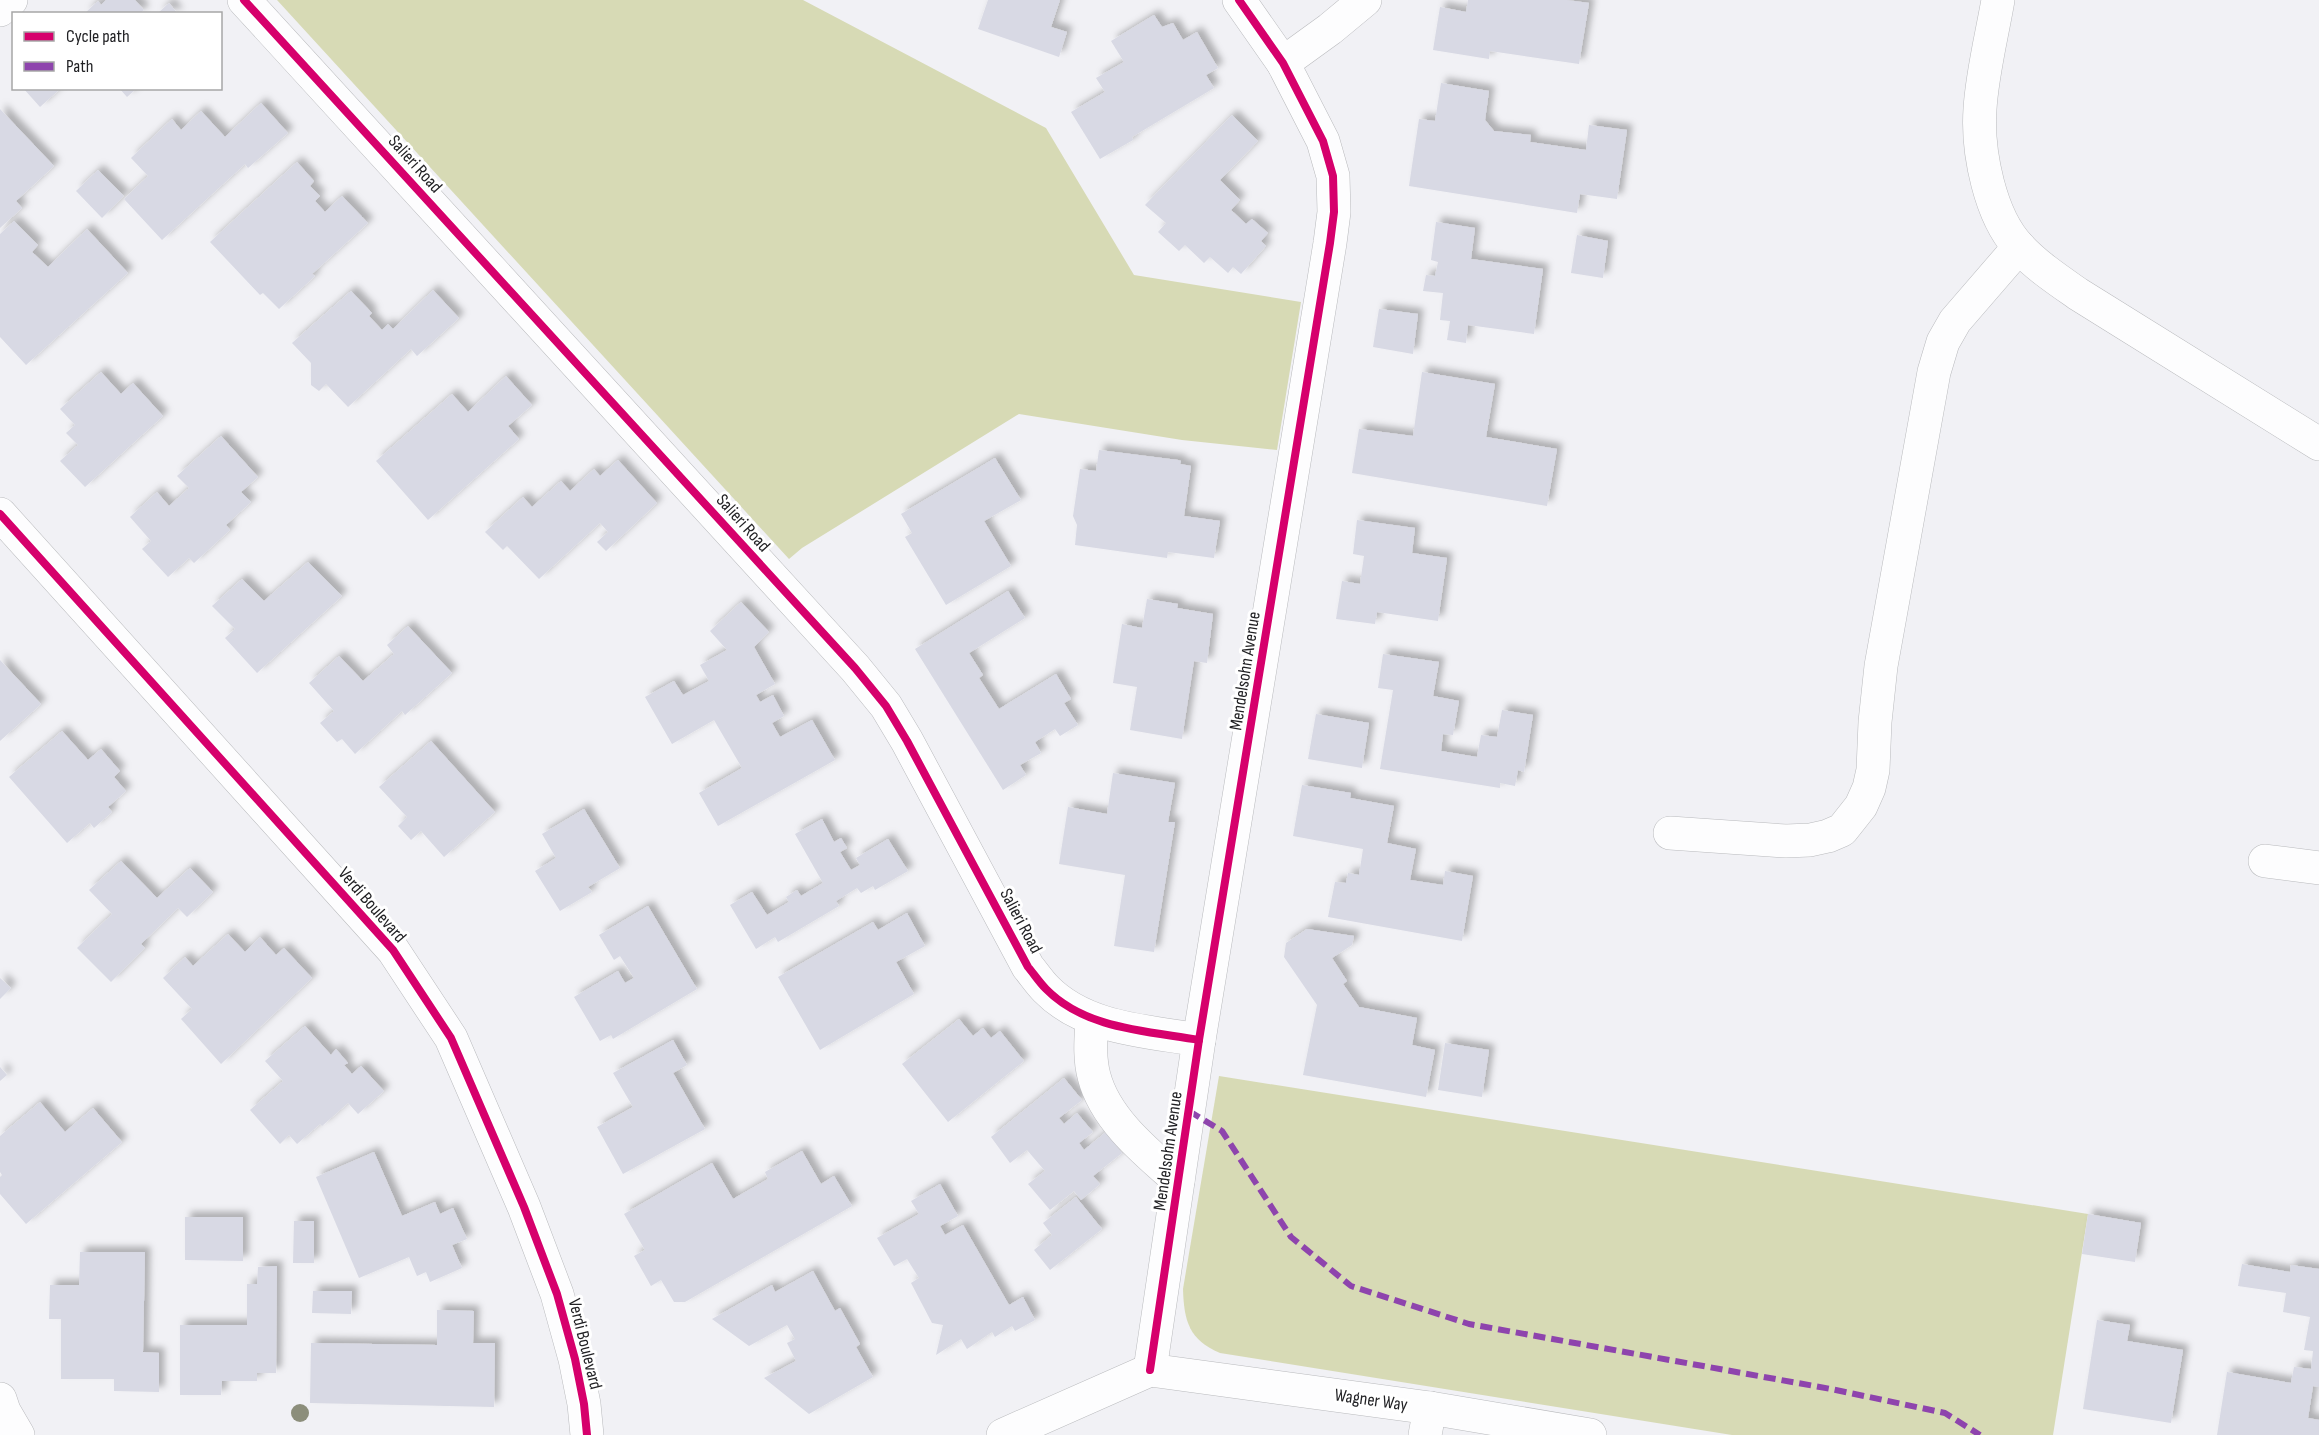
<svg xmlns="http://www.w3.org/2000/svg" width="2319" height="1435" viewBox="0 0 2319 1435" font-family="'Sofia Sans Condensed',sans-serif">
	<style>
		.green { fill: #d7dab5 }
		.building { fill: #d8d9e4; filter: url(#shadow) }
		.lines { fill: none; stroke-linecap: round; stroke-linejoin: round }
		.minor-casing { stroke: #b9babd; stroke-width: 34 }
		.minor { stroke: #fdfdfe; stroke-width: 33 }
		.quiet { stroke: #8e44ad; stroke-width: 6; stroke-dasharray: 12 6; stroke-linecap: butt }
		.cycleway-casing { stroke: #fff; stroke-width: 11 }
		.cycleway { stroke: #d6006c; stroke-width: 8 }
		.tree { fill: #8c8e7b }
		.labels { text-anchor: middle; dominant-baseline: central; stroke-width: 6; stroke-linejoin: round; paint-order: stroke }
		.street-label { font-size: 18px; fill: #212124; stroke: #fff }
	</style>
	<defs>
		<filter id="shadow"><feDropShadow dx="5.5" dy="-5.5" stdDeviation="3" flood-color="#0004"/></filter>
	</defs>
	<rect width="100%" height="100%" fill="#f1f1f5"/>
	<!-- green -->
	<g class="green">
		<path d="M277 0H803L1046 128 1134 275 1301 302 1277 450 1182 440 1019 414 802 548 789 559Z"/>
		<path d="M1219 1076 2088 1214 2053 1435H1732L1220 1353C1189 1340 1184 1321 1183 1289Z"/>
	</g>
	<!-- building -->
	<g class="building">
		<path d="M106 0H135L144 10 139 14H84L98 1 101 5Z"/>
		<path d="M988 0H1060L1051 27 1067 32 1059 57 978 29Z"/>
		<path d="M1468 0H1567L1589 3 1579 64 1490 51 1489 59 1433 50 1440 7 1466 12Z"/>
		<path d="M169 3 178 14H157Z"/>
		<path d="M1154 15 1162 27 1173 23 1183 40 1197 32 1218 68 1206 75 1214 88 1132 137 1133 140 1100 159 1071 112 1105 92 1096 78 1124 62 1111 41Z"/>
		<path d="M1441 83 1489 91 1485 120 1494 131 1531 135 1530 142 1586 150 1589 125 1627 130 1617 199 1580 194 1577 213 1409 186 1419 119 1435 121Z"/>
		<path d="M23 88H61L40 107Z"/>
		<path d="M119 88H137L127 97Z"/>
		<path d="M261 103 288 133 248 168 245 164 162 240 124 199 148 176 131 158 172 119 181 130 201 111 225 137Z"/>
		<path d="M0 109 54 166 16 201 22 208 0 228Z"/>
		<path d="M1232 115 1258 141 1220 180 1240 200 1231 210 1246 224 1252 219 1268 233 1261 241 1266 246 1241 274 1233 267 1228 273 1210 257 1204 263 1185 245 1179 251 1158 232 1166 223 1145 205Z"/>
		<path d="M297 162 314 181 310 186 320 196 315 201 325 212 342 196 368 223 312 274 315 276 279 309 263 293 260 295 210 242Z"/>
		<path d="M98 170 124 196 102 218 76 191Z"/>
		<path d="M14 221 38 245 32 252 48 267 87 229 128 273 26 365 0 337V234Z"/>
		<path d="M1436 222 1475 228 1471 259 1543 269 1534 334 1468 325 1466 343 1447 340 1450 321 1440 320 1443 293 1423 291 1426 275 1435 276 1438 262 1431 260Z"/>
		<path d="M1577 235 1608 241 1603 278 1571 273Z"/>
		<path d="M433 290 459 318 417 356 411 349 348 407 326 384 319 391 311 385V363L292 343 351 291 372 313 369 316 382 330 388 324 393 329Z"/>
		<path d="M1379 309 1418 314 1413 354 1373 347Z"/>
		<path d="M101 372 121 394 133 383 163 416 85 487 60 461 78 445 66 433 75 425 60 409Z"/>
		<path d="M1422 372 1495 384 1486 437 1557 449 1547 506 1352 473 1359 429 1413 436Z"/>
		<path d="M506 376 532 405 508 426 519 439 428 520 376 461 452 394 468 412Z"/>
		<path d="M221 436 258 477 241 492 251 502 226 525 230 530 194 563 189 558 168 577 142 549 151 541 130 517 157 492 169 506 189 488 177 476Z"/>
		<path d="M1099 450 1178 460 1181 461 1180 464 1191 466 1184 516 1220 521 1214 558 1168 552 1167 558 1075 545 1077 525 1073 516 1080 469 1096 471Z"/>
		<path d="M995 458 1021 500 984 521 1011 566 946 605 905 537 912 533 901 514Z"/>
		<path d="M618 460 657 503 606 551 597 542 608 532 600 523 539 579 507 546 503 550 485 532 523 497 532 507 561 481 570 491 594 469 600 476Z"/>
		<path d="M1357 520 1415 528 1412 553 1447 558 1438 621 1377 612 1375 624 1336 619 1342 581 1360 584 1364 556 1353 554Z"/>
		<path d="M308 562 342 596 257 673 225 638 235 629 212 606 242 579 264 601Z"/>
		<path d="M1008 591 1025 618 969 653 983 675 979 678 999 709 1056 674 1071 699 1064 703 1078 725 1060 736 1055 729 1035 742 1041 753 1020 765 1026 775 1003 790 915 649Z"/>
		<path d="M1147 599 1178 604 1177 608 1213 614 1207 663 1194 661 1182 739 1130 730 1137 687 1113 683 1122 624 1142 628Z"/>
		<path d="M741 602 769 632 754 647 775 684 756 695 760 702 773 695 784 716 772 723 780 737 812 720 835 760 718 826 699 793 742 768 714 720 672 744 645 697 674 681 683 695 709 681 700 665 727 650 710 631Z"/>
		<path d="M408 626 452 673 405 715 402 711 355 754 342 739 337 742 320 723 334 711 309 683 339 656 363 681 394 654 387 645Z"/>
		<path d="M1383 654 1439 662 1433 696 1459 701 1453 735 1443 734 1441 751 1477 757 1481 735 1497 737 1502 710 1533 715 1524 772 1518 770 1515 786 1500 783V788L1380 769 1393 690 1378 688Z"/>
		<path d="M0 660 41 704 0 741Z"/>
		<path d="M1316 714 1369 723 1362 768 1308 759Z"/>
		<path d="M62 731 88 760 101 749 120 771 114 777 126 791 108 807 112 812 94 828 90 823 67 843 9 777Z"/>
		<path d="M431 741 495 812 444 857 421 831 411 840 398 826 407 817 379 787Z"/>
		<path d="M1113 773 1175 783 1168 822H1175L1154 952 1114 946 1125 875 1059 864 1068 807 1107 814Z"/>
		<path d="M1302 785 1351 793 1350 798 1394 806 1387 843 1416 849 1410 880 1443 885 1445 871 1473 876 1462 941 1328 917 1335 882 1346 883 1348 873 1359 875 1363 849 1293 836Z"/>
		<path d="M584 809 620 868 588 887 592 892 560 911 535 871 556 858 542 834Z"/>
		<path d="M822 819 834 842 841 838 847 848 840 852 851 870 860 865 856 858 888 839 908 871 875 890 873 886 861 893 857 888 836 901 839 906 778 942 775 937 756 949 730 905 752 892 767 915 789 902 786 897 797 890 801 896 823 883 795 834Z"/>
		<path d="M121 861 157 898 190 868 213 892 187 917 178 908 141 944 145 948 111 982 77 948 112 914 89 890Z"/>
		<path d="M648 906 697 989 613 1039 611 1035 600 1041 574 997 618 971 625 983 634 978 620 956 614 960 599 935Z"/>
		<path d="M907 913 925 946 896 962 914 994 820 1050 778 977 873 922 878 930Z"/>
		<path d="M1307 929 1354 936 1352 945 1332 958 1347 981 1343 984 1359 1007 1417 1018 1412 1045 1435 1050 1426 1097 1303 1075 1317 1005 1284 957 1286 943Z"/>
		<path d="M228 934 245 952 260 937 276 955 284 948 312 978 221 1064 181 1019 192 1009 163 978 185 957 193 966Z"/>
		<path d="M0 978 11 988 0 999Z"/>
		<path d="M959 1019 973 1036 983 1028 991 1038 1000 1031 1024 1061 948 1122 902 1064Z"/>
		<path d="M305 1026 331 1055 336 1049 348 1063 344 1065 352 1074 361 1066 384 1091 358 1114 348 1103 322 1126 320 1124 297 1144 289 1135 280 1144 250 1110 283 1081 265 1061Z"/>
		<path d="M673 1040 687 1065 673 1073 705 1129 623 1174 597 1127 633 1107 613 1073Z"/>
		<path d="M1445 1043 1489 1050 1482 1097 1438 1090Z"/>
		<path d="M0 1067 7 1075 0 1081Z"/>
		<path d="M1064 1078 1082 1100 1059 1118 1064 1124 1077 1113 1093 1132 1079 1143 1084 1150 1106 1132 1122 1153 1093 1176 1100 1184 1081 1200 1074 1191 1050 1210 1028 1184 1045 1171 1027 1150 1010 1163 991 1137Z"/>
		<path d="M40 1102 65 1132 93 1108 122 1142 26 1224 0 1194V1177L2 1175 0 1172V1136Z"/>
		<path d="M802 1151 821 1184 834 1176 852 1206 685 1302H674L661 1280 651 1286 634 1256 645 1250 624 1214 712 1163 733 1199 768 1179 765 1172Z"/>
		<path d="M374 1152 402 1216 435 1202 440 1214 453 1208 467 1239 452 1245 462 1268 430 1282 426 1272 417 1276 409 1257 359 1278 316 1177Z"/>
		<path d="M940 1184 958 1216 940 1226 945 1235 963 1225 1009 1305 1023 1297 1035 1320 1015 1331 1012 1326 995 1337 992 1332 967 1349 961 1339 936 1355 943 1325 932 1323 911 1283 919 1278 907 1259 894 1266 877 1238 919 1214 911 1201Z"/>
		<path d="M1076 1197 1102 1229 1050 1270 1034 1250 1052 1235 1043 1223Z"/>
		<path d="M2088 1214 2141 1223 2135 1262 2082 1254Z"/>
		<path d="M185 1217H243V1261L185 1260Z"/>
		<path d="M294 1221H314V1263H293Z"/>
		<path d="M80 1252H145L143 1352 159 1353V1392L114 1391V1379H61V1319H49L50 1285H79Z"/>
		<path d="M2242 1264 2290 1272 2291 1265 2319 1269V1387L2313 1386 2308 1418 2319 1420V1435H2217L2227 1372 2291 1383 2294 1367 2311 1369 2313 1351 2304 1350 2310 1317 2283 1312 2286 1293 2238 1286Z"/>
		<path d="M277 1266 276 1373H257V1381H222L221 1395H180V1325H247V1284H257L258 1267Z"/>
		<path d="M813 1271 835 1311 840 1308 860 1344 856 1347 873 1377 809 1414 764 1378 796 1361 787 1343 795 1339 787 1325 749 1346 712 1319 772 1285 775 1292Z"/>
		<path d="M313 1291H352L351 1314 312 1313Z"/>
		<path d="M437 1310 474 1311 473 1343H495L494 1407 310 1403 311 1343 437 1345Z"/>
		<path d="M2097 1320 2130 1325 2127 1341 2183 1350 2171 1423 2083 1409Z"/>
	</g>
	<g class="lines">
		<defs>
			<g id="minor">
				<path d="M244 0 855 668 886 706 907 741 1028 967C1034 974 1039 982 1046 989 1085 1029 1147 1031 1199 1040"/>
				<path d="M1998 0C1992 35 1982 74 1980 109 1977 152 1990 217 2020 248 2037 266 2058 280 2078 294L2319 444"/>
				<path d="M0 10 11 0"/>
				<path d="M1283 63 1330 29 1365 0"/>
				<path d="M0 514 393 950 451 1038 524 1207 557 1294 575 1359 584 1404 587 1435"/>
				<path d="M1670 833 1786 841 1810 840 1828 836 1842 830 1861 806 1869 788 1873 770 1875 722 1881 666 1934 372 1943 342 1955 321 2019 247"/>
				<path d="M2265 861 2319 868"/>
				<path d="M1092 1019C1091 1038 1089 1057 1094 1076 1105 1119 1146 1152 1178 1180"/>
				<path d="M1150 1370 1199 1040 1330 243 1334 212 1333 176 1323 141 1283 63 1239 0"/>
				<path d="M1150 1370 1430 1408 1590 1435"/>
				<path d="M0 1399 4 1411 18 1435"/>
				<path d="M1003 1435 1150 1370"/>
				<path d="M1425 1435 1430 1408"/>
			</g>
		</defs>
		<!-- minor casing -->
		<use href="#minor" class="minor-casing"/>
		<!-- minor -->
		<use href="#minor" class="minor"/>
		<!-- quiet -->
		<path class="quiet" d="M1189 1111 1222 1131 1291 1237 1351 1286 1469 1324 1831 1389 1945 1413 1980 1435"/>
		<defs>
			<g id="cycleway">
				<path d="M244 0 855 668 886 706 907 741 1028 967C1034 974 1039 982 1046 989 1085 1029 1147 1031 1199 1040"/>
				<path d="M0 514 393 950 451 1038 524 1207 557 1294 575 1359 584 1404 587 1435"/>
				<path d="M1150 1370 1199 1040 1330 243 1334 212 1333 176 1323 141 1283 63 1239 0"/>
			</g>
		</defs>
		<!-- cycleway casing -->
		<use href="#cycleway" class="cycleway-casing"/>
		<!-- cycleway -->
		<use href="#cycleway" class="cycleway"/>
	</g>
	<!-- trees -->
	<circle class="tree" cx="300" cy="1413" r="9"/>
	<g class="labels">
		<!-- street labels -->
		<g class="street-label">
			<text transform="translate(415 164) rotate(48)">Salieri Road</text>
			<text transform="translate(743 523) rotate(48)">Salieri Road</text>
			<text transform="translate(1245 671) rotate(-81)">Mendelsohn Avenue</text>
			<text transform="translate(372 905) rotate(49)">Verdi Boulevard</text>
			<text transform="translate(1021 921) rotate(62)">Salieri Road</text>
			<text transform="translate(1168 1151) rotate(-82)">Mendelsohn Avenue</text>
			<text transform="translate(585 1344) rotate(76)">Verdi Boulevard</text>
			<text transform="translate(1371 1400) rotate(8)">Wagner Way</text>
		</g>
	</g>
	<!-- legend -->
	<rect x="12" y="12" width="210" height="78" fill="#ffffff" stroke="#a6a6a7" stroke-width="1.5"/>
	<rect x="24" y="32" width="30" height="9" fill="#d6006c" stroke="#a6a6a7" stroke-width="1.5"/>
	<text x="66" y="42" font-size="18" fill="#212124">Cycle path</text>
	<rect x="24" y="62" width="30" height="9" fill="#8e44ad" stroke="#a6a6a7" stroke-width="1.5"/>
	<text x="66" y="72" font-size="18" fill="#212124">Path</text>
</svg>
